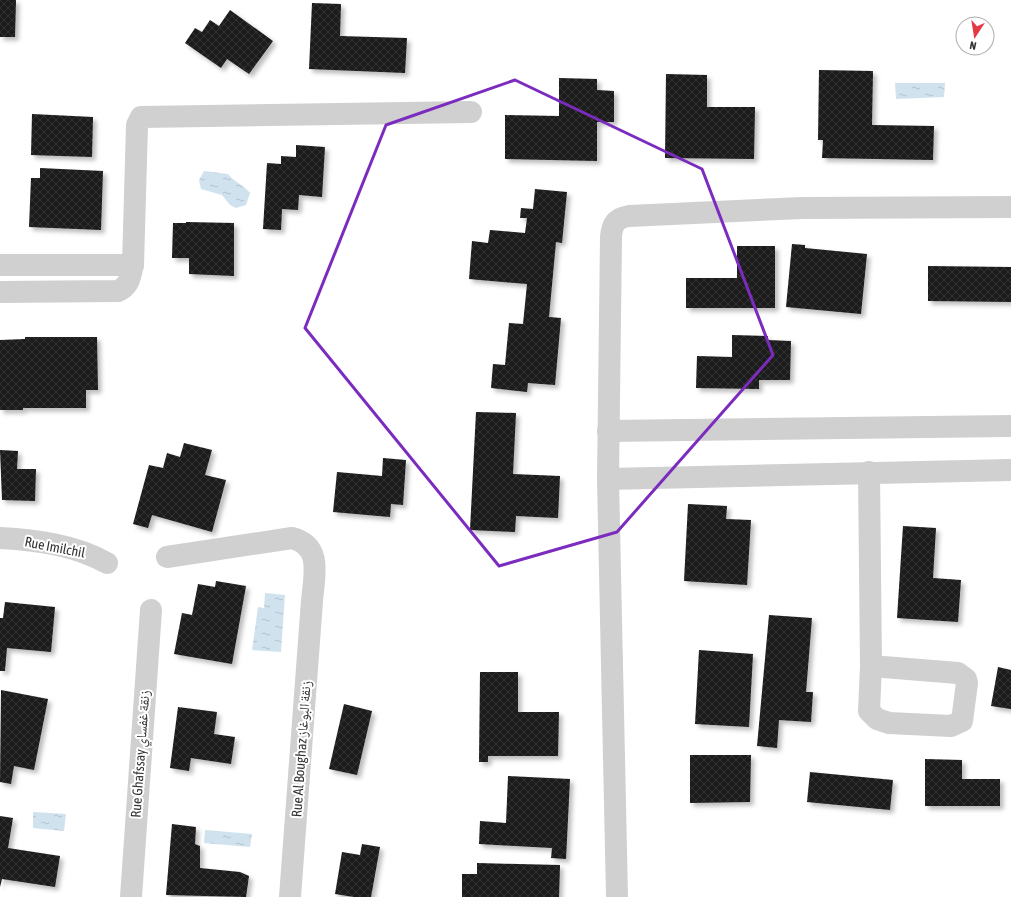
<svg xmlns="http://www.w3.org/2000/svg" width="1011" height="897" viewBox="0 0 1011 897" font-family="'Asap Condensed','Noto Naskh Arabic',sans-serif">
	<style>
		.water { fill: url(#water-ripples) }
		.building { fill: url(#building-cross-hatch); filter: url(#shadow) }
		.lines { fill: none; stroke-linecap: round; stroke-linejoin: round }
		.minor { stroke: #d0d0d0; stroke-width: 22 }
		.marked { fill: none; stroke: #7b2cbf; stroke-width: 3; stroke-linejoin: round }
		.labels { text-anchor: middle; dominant-baseline: central; stroke-width: 4; stroke-linejoin: round; paint-order: stroke }
		.street-label { font-size: 14px; fill: #333; stroke: #fff }
	</style>
	<defs>
		<pattern id="water-ripples" width="26" height="14" patternUnits="userSpaceOnUse"><rect width="26" height="14" fill="#cfe2ee"/><path d="M2 4q2-2 4 0t4 0M15 11q2-2 4 0t4 0" fill="none" stroke="#b2c2cd"/></pattern>
		<pattern id="building-cross-hatch" width="8" height="8" patternUnits="userSpaceOnUse"><rect width="8" height="8" fill="#1a1a1a"/><path d="M0 0l8 8M0 8l8-8" fill="none" stroke="#333"/></pattern>
		<filter id="shadow"><feDropShadow dx="3.5" dy="3.5" stdDeviation="2" flood-color="#0004"/></filter>
	</defs>
	<rect width="100%" height="100%" fill="#fff"/>
	<!-- water -->
	<g class="water">
		<path d="M895 83H945L944 97 896 99Z"/>
		<path d="M204 171 228 174C235 183 243 184 250 193L246 205 236 208 230 205 222 195 201 189 199 180Z"/>
		<path d="M265 593 285 595 281 652 252 650 258 607 264 608Z"/>
		<path d="M33 812 66 814 64 831 33 828Z"/>
		<path d="M205 830 252 834 250 847 204 843Z"/>
	</g>
	<!-- building -->
	<g class="building">
		<path d="M0 0H16L15 37H0Z"/>
		<path d="M312 3 341 4 340 36 407 38 405 73 309 69Z"/>
		<path d="M230 10 273 41 249 74 227 59 221 68 185 43 195 28 202 32 210 20 219 26Z"/>
		<path d="M819 70 873 71 872 125 934 126 933 160 822 158 823 140H818Z"/>
		<path d="M666 74 707 75V107H755L754 159 665 158Z"/>
		<path d="M559 78 597 79V90L614 91V122H597V161L505 159V115L559 116Z"/>
		<path d="M32 114 93 117 92 157 31 155Z"/>
		<path d="M296 145 325 147 322 197 299 195 298 210 282 209 281 230 263 229 267 163 281 164V156L296 157Z"/>
		<path d="M40 168 103 171 101 230 29 227 31 178H40Z"/>
		<path d="M535 189 567 192 562 243 556 242 549 317 561 318 555 385 528 383 527 392 491 388 493 364 505 365 509 323 523 324 527 284 469 279 472 241 488 243 490 230 525 233 527 218H520L521 208 533 209Z"/>
		<path d="M186 222 234 223V276L189 274V258H172L173 223H186Z"/>
		<path d="M792 244 805 245V248L867 254 861 314 786 307Z"/>
		<path d="M737 246H775V308H686V278H737Z"/>
		<path d="M928 266 1011 267V302L928 301Z"/>
		<path d="M732 335 768 336V340L791 341 790 380H759V389L696 388 697 356 732 357Z"/>
		<path d="M25 337H97L98 390H86V408H23V410H0V340L25 339Z"/>
		<path d="M476 412 516 413 513 474 560 476 558 518 516 516 515 532 470 530Z"/>
		<path d="M184 443 212 450 205 475 226 480 212 532 152 515 148 528 133 524 149 465 163 468 167 453 180 457Z"/>
		<path d="M0 450 18 451 17 469H36L35 501 2 500Z"/>
		<path d="M383 458 406 460 403 505 391 504 390 517 333 512 337 472 382 476Z"/>
		<path d="M688 504 727 506 726 519 751 520 747 585 684 581Z"/>
		<path d="M903 526 936 528 933 578 961 580 958 622 897 618Z"/>
		<path d="M216 581 246 586 232 664 174 654 182 613 192 615 198 584 215 587Z"/>
		<path d="M5 602 55 607 51 652 7 648 5 671H0V618H3Z"/>
		<path d="M769 615 812 618 806 692H813L811 722 779 720 777 748 757 746Z"/>
		<path d="M699 650 753 654 749 727 695 724Z"/>
		<path d="M998 667 1011 670V709L991 706Z"/>
		<path d="M480 672H518V712H559L558 756H488V762H479Z"/>
		<path d="M1 690 48 699 34 770 14 766 11 784 0 782Z"/>
		<path d="M344 704 372 711 357 775 329 769Z"/>
		<path d="M178 707 217 712 214 734 235 737 231 764 191 758 189 771 170 768Z"/>
		<path d="M690 755H751L750 802 690 803Z"/>
		<path d="M925 759 962 760V779H1000V806H925Z"/>
		<path d="M810 772 893 780 890 810 807 802Z"/>
		<path d="M508 776 570 779 566 859 551 858 552 848 479 844 480 821 506 823Z"/>
		<path d="M0 816 13 818 8 848 60 856 55 887 2 879 0 887Z"/>
		<path d="M172 824 196 827 195 844 200 846V868L240 872 249 876 246 897 166 895Z"/>
		<path d="M362 844 380 847 371 897H354L335 894 342 852 360 855Z"/>
		<path d="M477 863 560 865 559 897H462V874H477Z"/>
	</g>
	<g class="lines">
		<!-- minor -->
		<g class="minor">
			<path d="M0 265H133"/>
			<path d="M0 292 118 291C130 286 130 276 133 265L137 125 141 117 471 112"/>
			<path d="M608 431 1011 426"/>
			<path d="M869 472 871 666 869 711 877 719 889 723 951 726 962 721 967 683 966 679 958 673 871 666"/>
			<path d="M608 479 1011 470"/>
			<path d="M0 538C37 540 75 545 107 563"/>
			<path d="M167 557 292 538C323 546 314 576 312 601L290 897"/>
			<path d="M131 897 151 610"/>
			<path d="M617 897 608 479 611 237C612 224 616 218 629 216L802 208 1011 207"/>
		</g>
	</g>
	<!-- marked area -->
	<path class="marked" d="M515 80 702 169 773 355 617 532 499 566 305 328 386 125Z"/>
	<g class="labels">
		<!-- street labels -->
		<g class="street-label">
			<text transform="translate(55 547) rotate(11)">Rue Imilchil</text>
			<text transform="translate(301 749) rotate(-86)">Rue Al Boughaz زنقة البوغاز</text>
			<text transform="translate(140 754) rotate(-86)">Rue Ghafssay زنقة غفساي</text>
		</g>
	</g>
	<!-- north arrow -->
	<g transform="translate(975 36) rotate(192)"><circle r="19" fill="#ffffff" stroke="#adadad"/>
	<path d="M0-3L7 15L0 10L-7 15Z" fill="#e63946"/>
	<text y="-6" font-size="11" font-weight="bold" text-anchor="middle" fill="#333333">N</text>
	</g>
</svg>
